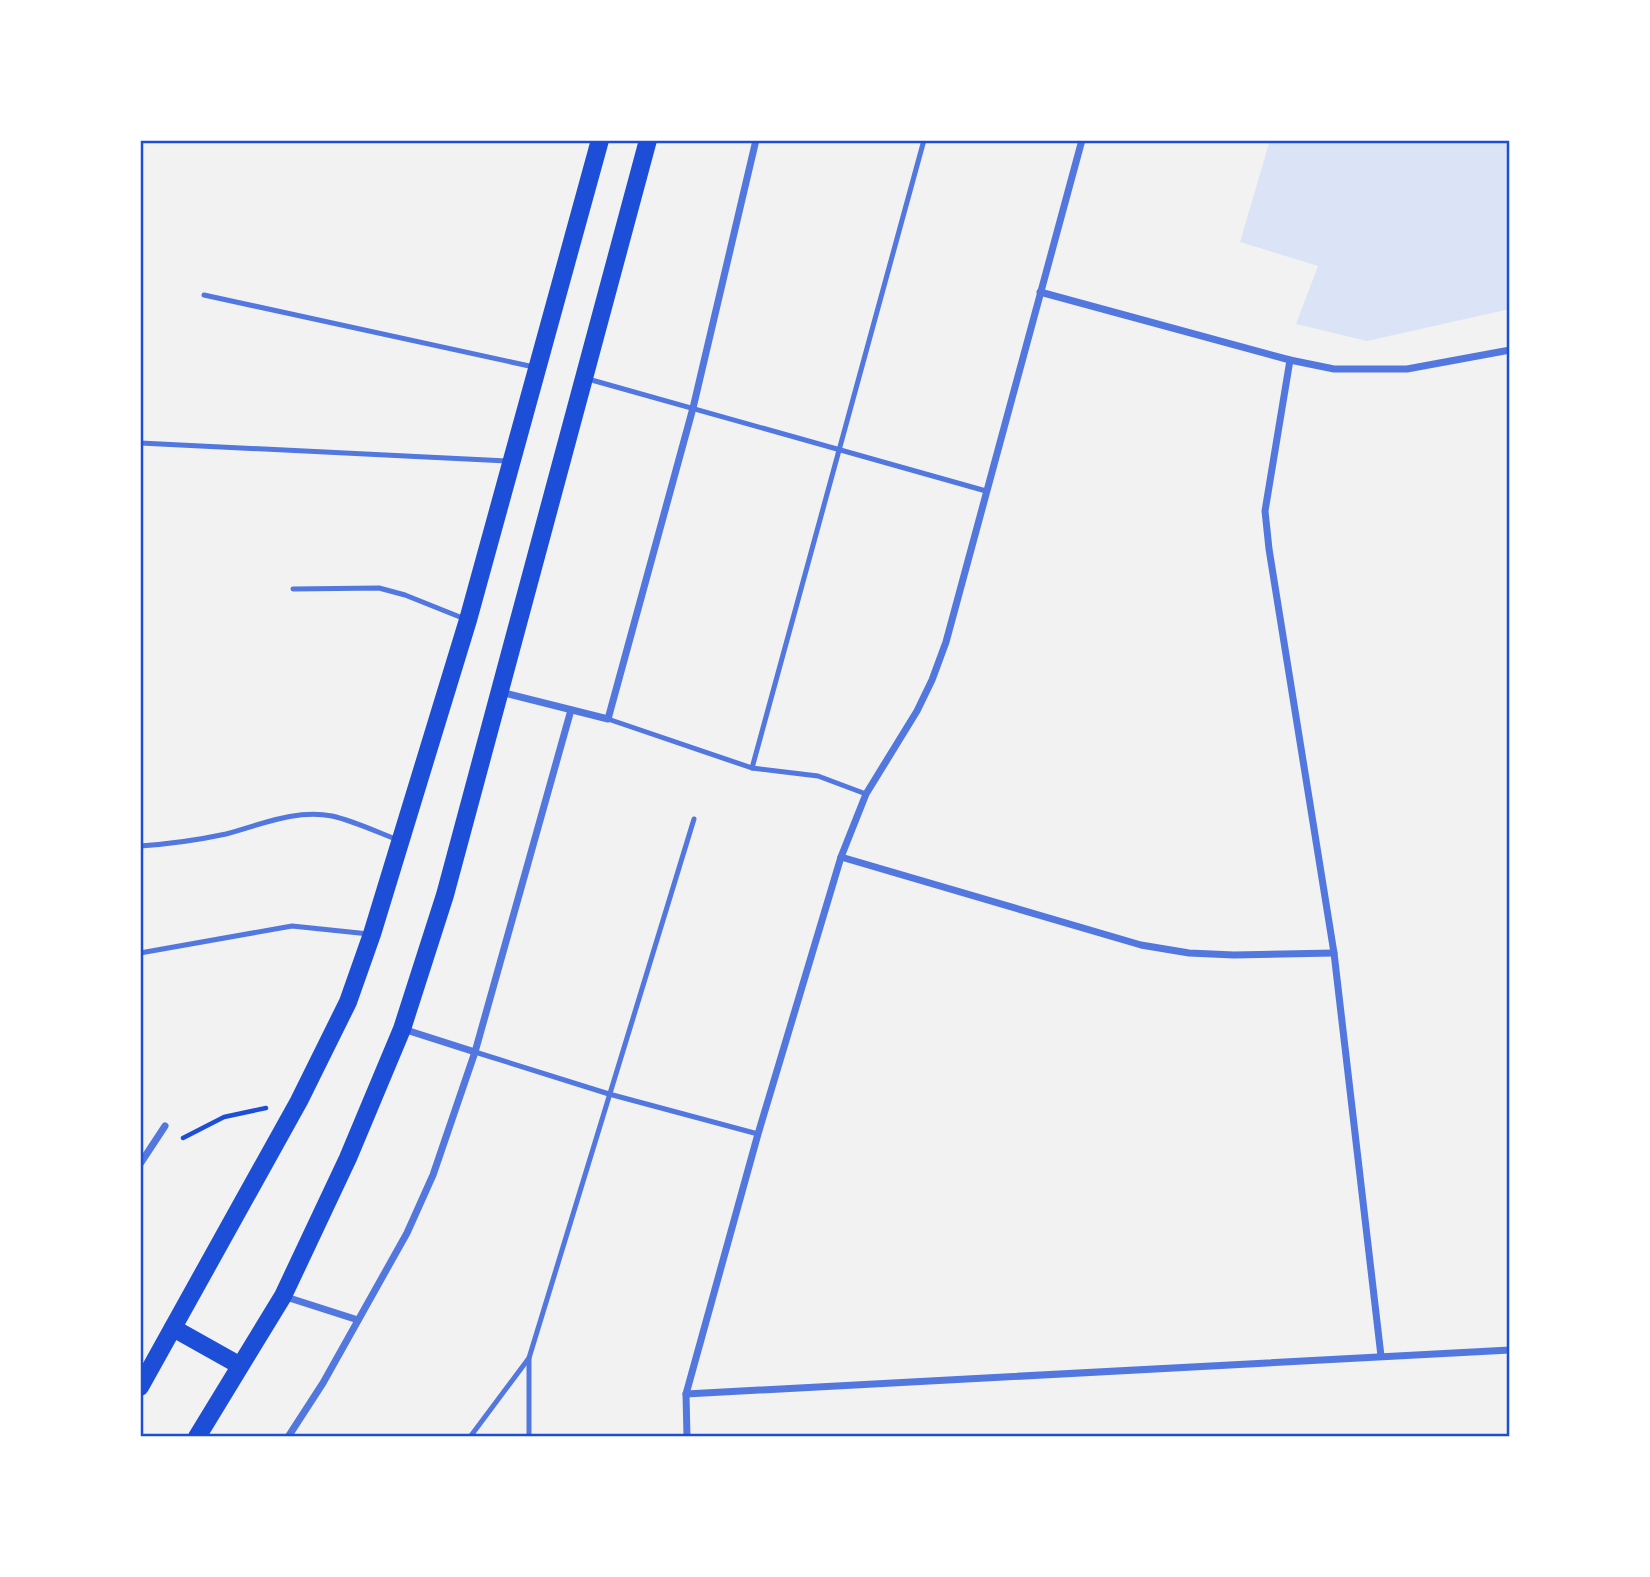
<svg xmlns="http://www.w3.org/2000/svg" width="1650" height="1577" viewBox="0 0 1650 1577" font-family="'DejaVu Sans',sans-serif">
	<style>
		.green { fill: #dbe4f7 }
		.lines { fill: none; stroke-linecap: round; stroke-linejoin: round }
		.path { stroke: #1d4ed8; stroke-width: 4.5 }
		.service { stroke: #5277de; stroke-width: 5 }
		.minor { stroke: #5277de; stroke-width: 7 }
		.primary { stroke: #1d4ed8; stroke-width: 18 }
		.neatline { fill: none; stroke: #1d4ed8; stroke-width: 2.5 }
	</style>
	<rect width="100%" height="100%" fill="#f2f2f2"/>
	<!-- green -->
	<path class="green" d="M1270 140H1510V309L1367 341 1296 324 1318 266 1240 242Z"/>
	<g class="lines">
		<!-- path -->
		<path class="path" d="M183 1138 224 1117 266 1108"/>
		<!-- service -->
		<g class="service">
			<path d="M204 295 534 367"/>
			<path d="M588 379 986 491"/>
			<path d="M140 443 507 461"/>
			<path d="M293 589 379 588 405 595 465 619"/>
			<path d="M608 719 752 768 818 776 866 794"/>
			<path d="M752 768 924 140"/>
			<path d="M140 846C169 844 198 840 226 834 260 825 295 809 332 816 354 821 377 832 398 840"/>
			<path d="M140 953 292 926 369 934"/>
			<path d="M475 1052 609 1094 758 1134"/>
			<path d="M529 1358V1437"/>
			<path d="M470 1437 529 1358 694 819"/>
		</g>
		<!-- minor -->
		<g class="minor">
			<path d="M1040 292 1290 360 1334 369H1407L1510 350"/>
			<path d="M1290 360 1265 511 1269 549 1334 953 1381 1356"/>
			<path d="M501 692 608 719 693 408 756 140"/>
			<path d="M841 857 1141 945 1189 953 1234 955 1334 953"/>
			<path d="M403 1029 475 1052"/>
			<path d="M140 1164 165 1126"/>
			<path d="M283 1296 358 1320"/>
			<path d="M686 1394 1510 1350"/>
			<path d="M288 1437 323 1383 407 1233 433 1175 475 1052 571 710"/>
			<path d="M687 1437 686 1394 758 1134 841 857 866 794 917 711 932 680 946 642 1082 140"/>
		</g>
		<!-- primary -->
		<g class="primary">
			<path d="M173 1328 239 1365"/>
			<path d="M140 1387 299 1101 348 1002 372 934 468 620 600 140"/>
			<path d="M197 1437 283 1296 348 1158 402 1029 445 895 648 140"/>
		</g>
	</g>
	<!-- border -->
	<rect width="1650" height="1577" fill="none" stroke="#ffffff" stroke-width="284"/>
	<rect x="142" y="142" width="1366" height="1293" class="neatline"/>
</svg>
